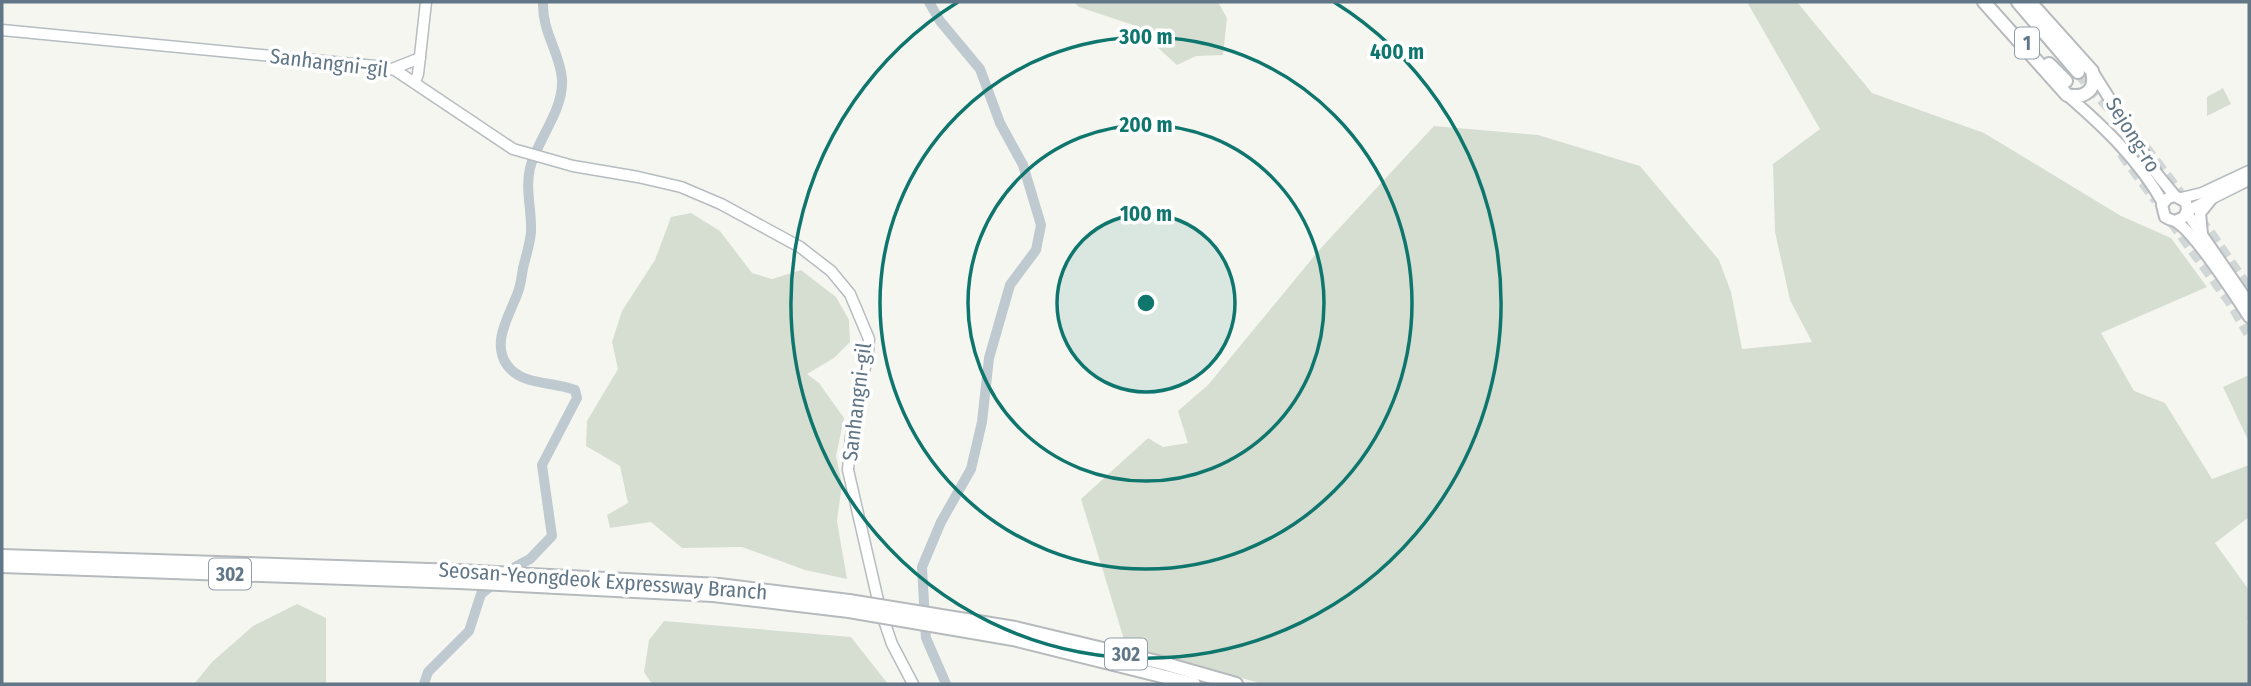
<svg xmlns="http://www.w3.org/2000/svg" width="2251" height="686" viewBox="0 0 2251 686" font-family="'Fira Sans Condensed',sans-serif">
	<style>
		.green { fill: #d6ded2 }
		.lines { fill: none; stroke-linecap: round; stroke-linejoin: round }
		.river { stroke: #becacf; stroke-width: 10 }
		.highway-tunnel { stroke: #d1d6d6; stroke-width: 12; stroke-dasharray: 12 6; stroke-linecap: butt }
		.secondary-casing { stroke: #b6bcc0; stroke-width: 13 }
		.primary-casing { stroke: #b7bbbf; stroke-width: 14 }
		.highway-casing { stroke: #b6babd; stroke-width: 16 }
		.secondary { stroke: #fff; stroke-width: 10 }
		.primary { stroke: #fff; stroke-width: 10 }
		.highway { stroke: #fff; stroke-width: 12 }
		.highway-bridge-casing { stroke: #b6babd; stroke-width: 16; stroke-linecap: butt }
		.highway-bridge { stroke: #fff; stroke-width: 12 }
		.ring { fill: none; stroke: #0f766e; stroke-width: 3.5 }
		.labels { text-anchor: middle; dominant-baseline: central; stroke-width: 7; stroke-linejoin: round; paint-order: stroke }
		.shield { fill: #fff; stroke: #909faa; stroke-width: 2 }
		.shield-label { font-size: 19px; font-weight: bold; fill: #617686 }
		.street-label { font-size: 21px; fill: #617686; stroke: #fff }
		.centre { fill: #0f766e; stroke: #fff; stroke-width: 3.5 }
		.ring-label { font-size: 21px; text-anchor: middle; font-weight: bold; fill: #0f766e; stroke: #fff; stroke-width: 7; stroke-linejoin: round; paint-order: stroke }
	</style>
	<rect width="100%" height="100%" fill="#f6f6f1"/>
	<!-- green -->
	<g class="green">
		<path d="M1074 2H1218L1227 18 1223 55 1196 56 1177 65 1133 25 1079 7Z"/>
		<path d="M1747 2H1797L1872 93 1984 133 2121 216 2171 238 2207 287 2101 333 2134 391 2165 403 2212 479 2249 465V517L2215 543 2249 590V619L2247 622 2249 625V684H1263L1126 646 1081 499 1148 438 1163 447 1188 443 1178 411 1208 385 1320 249 1434 126 1538 135 1640 166 1719 260 1731 292 1742 349 1812 342 1790 300 1775 232 1773 164 1820 129Z"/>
		<path d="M2223 88 2231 104 2207 116V97Z"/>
		<path d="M691 213 720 231 752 273 772 279 801 270 836 297 849 320 850 342 834 358 807 374 819 383 844 418 836 456 842 484 837 521 847 579 805 570 742 547 682 548 651 522 610 528 607 515 628 503 620 466 586 446 587 421 618 369 612 342 622 311 655 260 671 217Z"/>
		<path d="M2249 375V442L2223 387Z"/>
		<path d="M297 604 326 618V684H194L212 662 253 626Z"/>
		<path d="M664 621 851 637 888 684H652L644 672 649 640Z"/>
	</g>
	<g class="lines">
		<!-- river -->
		<g class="river">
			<path d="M929 2 940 21 980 69 1000 123 1023 165 1041 225 1036 250 1010 285 989 358 982 422 971 469 941 522 922 567 926 638 946 684"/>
			<path d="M424 684 428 672 469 631 481 594 515 567 530 559 552 536 542 465 577 398 575 390C552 381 522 386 507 365 490 341 512 312 519 289 521 282 522 275 523 268 526 256 530 244 531 232 532 210 525 190 530 168 538 138 564 110 562 79 560 52 542 33 543 2"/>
		</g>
		<!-- highway-tunnel -->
		<g class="highway-tunnel">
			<path d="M2078 72 2118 117"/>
			<path d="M2144 147 2210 234 2249 290"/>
			<path d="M2122 153 2157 200"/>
			<path d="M2172 221 2231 302 2249 333"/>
		</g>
		<defs>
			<g id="secondary">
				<path d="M2 30 375 66 395 70 513 149 573 166 638 177 681 187 721 204 800 247 831 271 850 294 869 339 868 352 851 437 848 470 880 609 892 644 913 684"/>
				<path d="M392 69 420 58"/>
				<path d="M415 82 418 74 426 2"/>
				<path d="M2181 198 2202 193 2249 171"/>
				<path d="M2187 211 2249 180"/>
			</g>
			<g id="primary">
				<path d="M2092 71 2157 174 2175 196"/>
				<path d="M2067 95C2104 127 2139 160 2163 203"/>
				<path d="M2187 213 2249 303"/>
				<path d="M2175 221 2184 217 2187 210 2186 202 2175 196 2168 198 2162 205 2165 217C2168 219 2171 220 2175 221 2194 231 2236 297 2249 317"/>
				<path d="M2202 234 2200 213 2213 197"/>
			</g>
			<g id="highway">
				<path d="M1984 2 2067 95C2085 99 2097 90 2092 71L2030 2"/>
				<path d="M2018 2 2078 72"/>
				<path d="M2049 64 2066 81"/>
				<path d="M2 556 459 571 719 585 849 601"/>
				<path d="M2 566 459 582 713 595 849 611"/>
				<path d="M1015 628 1166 664 1236 684"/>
				<path d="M1013 639 1194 684"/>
			</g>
		</defs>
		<!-- secondary casing -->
		<use href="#secondary" class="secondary-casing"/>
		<!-- primary casing -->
		<use href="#primary" class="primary-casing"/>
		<!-- highway casing -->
		<use href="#highway" class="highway-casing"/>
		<!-- secondary -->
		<use href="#secondary" class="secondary"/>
		<!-- primary -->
		<use href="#primary" class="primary"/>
		<!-- highway -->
		<use href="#highway" class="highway"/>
		<defs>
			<g id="highway-bridge">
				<path d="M849 601 1015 628"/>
				<path d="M849 611 1013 639"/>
			</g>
		</defs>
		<!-- highway-bridge casing -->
		<use href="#highway-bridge" class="highway-bridge-casing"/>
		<!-- highway-bridge -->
		<use href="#highway-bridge" class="highway-bridge"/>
	</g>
	<!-- distance rings -->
	<circle cx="1146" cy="303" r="89" fill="#0f766e" fill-opacity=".12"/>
	<g class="ring">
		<circle cx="1146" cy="303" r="89"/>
		<circle cx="1146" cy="303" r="178"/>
		<circle cx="1146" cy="303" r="266"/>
		<path d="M1334 2A355 355 0 1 1 958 2"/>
	</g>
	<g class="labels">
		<!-- shield labels -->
		<g class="shield">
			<rect x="2015" y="27.5" width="24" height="31" rx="5"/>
			<rect x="209" y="558.5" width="42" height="31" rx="5"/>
			<rect x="1105" y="638.5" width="42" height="31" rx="5"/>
		</g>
		<g class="shield-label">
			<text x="2027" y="43">1</text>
			<text x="230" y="574">302</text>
			<text x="1126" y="654">302</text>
		</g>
		<!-- street labels -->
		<g class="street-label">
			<text transform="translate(329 63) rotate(7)">Sanhangni-gil</text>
			<text transform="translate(2133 135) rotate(58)">Sejong-ro</text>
			<text transform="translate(857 402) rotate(-83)">Sanhangni-gil</text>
			<text transform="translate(603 581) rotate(4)">Seosan-Yeongdeok Expressway Branch</text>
		</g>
	</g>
	<circle cx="1146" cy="303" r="10" class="centre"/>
	<g class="ring-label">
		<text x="1146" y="44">300 m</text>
		<text x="1397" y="59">400 m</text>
		<text x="1146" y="132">200 m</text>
		<text x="1146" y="221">100 m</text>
	</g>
	<!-- border -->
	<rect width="2251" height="686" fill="none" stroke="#617686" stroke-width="7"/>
</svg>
